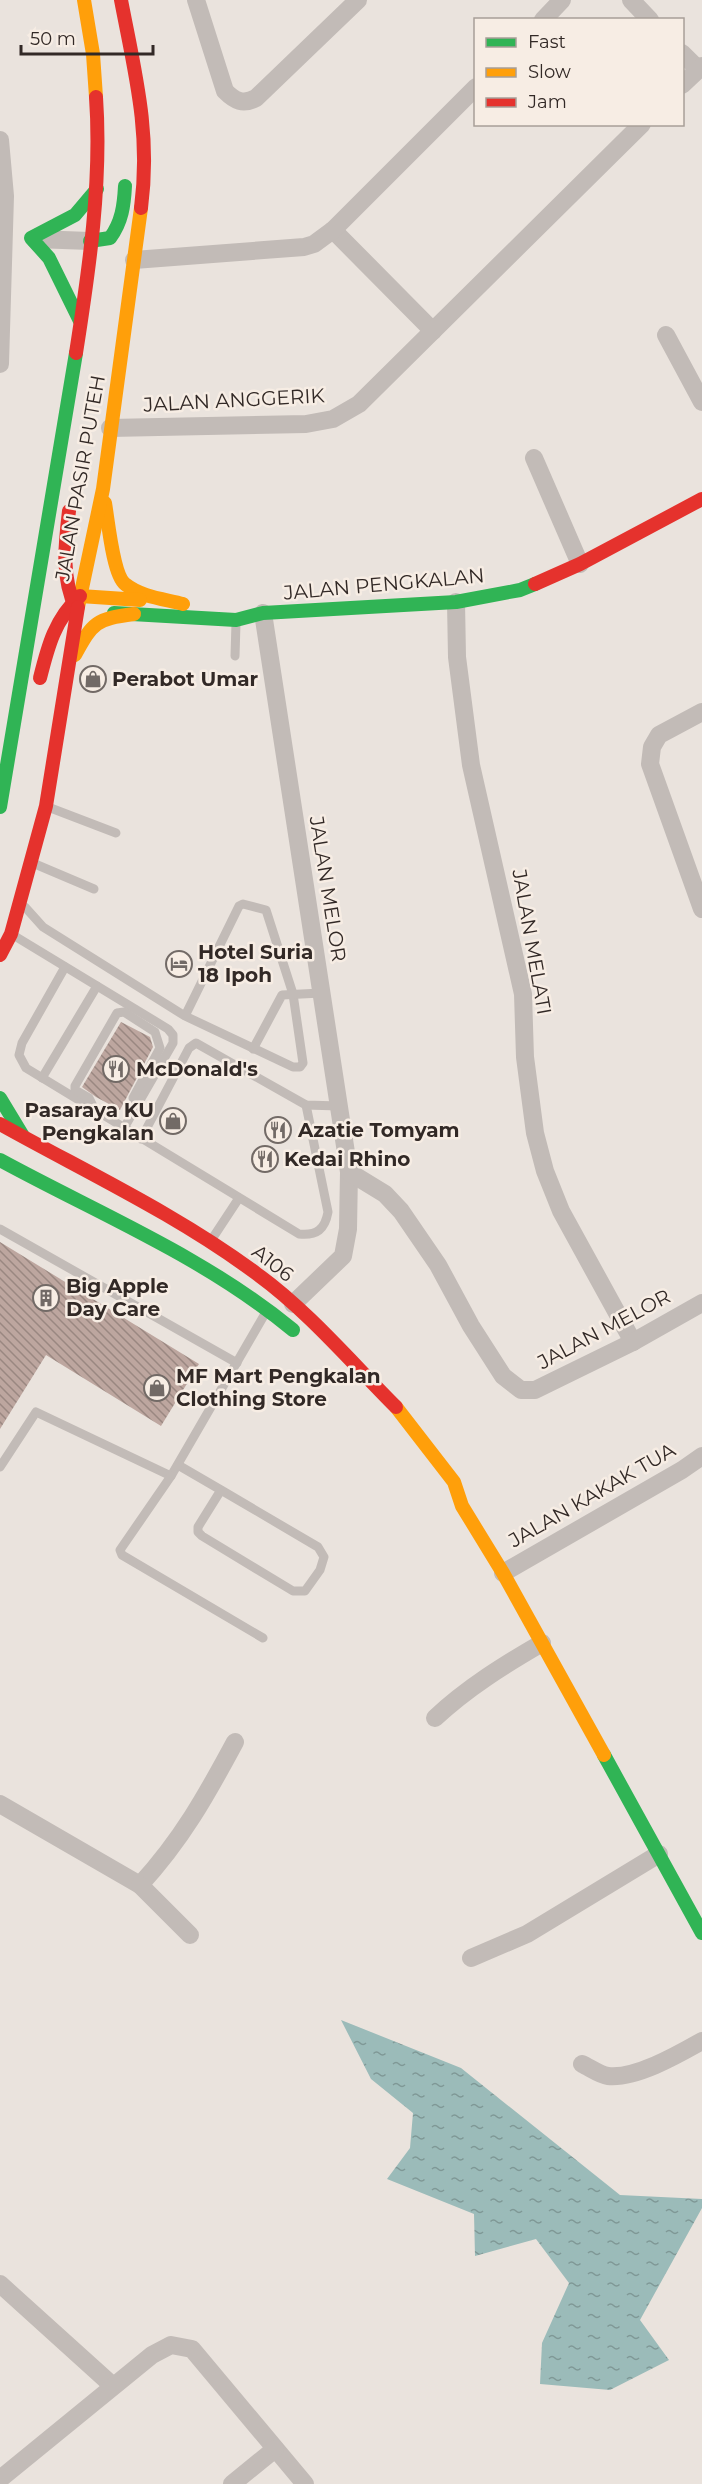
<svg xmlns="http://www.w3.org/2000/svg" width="702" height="2484" viewBox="0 0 702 2484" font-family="Montserrat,sans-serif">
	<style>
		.water { fill: url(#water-ripples) }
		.building { fill: url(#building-back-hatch) }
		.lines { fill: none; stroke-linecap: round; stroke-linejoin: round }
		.lane { stroke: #c2bbb7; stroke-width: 9 }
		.street { stroke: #c2bbb7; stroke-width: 18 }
		.fast { stroke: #30b455; stroke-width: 14 }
		.slow { stroke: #ff9f0a; stroke-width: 14 }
		.jam { stroke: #e5322d; stroke-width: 14 }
		.labels { text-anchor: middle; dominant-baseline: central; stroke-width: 5; stroke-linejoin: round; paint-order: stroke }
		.street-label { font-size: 20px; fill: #322926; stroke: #f7ede4 }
		.poi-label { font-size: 20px; font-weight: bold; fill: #322926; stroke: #f7ede4; text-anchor: start }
	</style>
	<defs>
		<pattern id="water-ripples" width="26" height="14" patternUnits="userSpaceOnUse" patternTransform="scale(1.5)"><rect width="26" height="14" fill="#9bbbb9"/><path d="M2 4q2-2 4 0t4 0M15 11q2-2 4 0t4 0" fill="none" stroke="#7f9896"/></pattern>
		<pattern id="building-back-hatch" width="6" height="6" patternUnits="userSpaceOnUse" patternTransform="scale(1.5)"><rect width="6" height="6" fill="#bda69f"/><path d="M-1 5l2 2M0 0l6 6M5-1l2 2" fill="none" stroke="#9a8781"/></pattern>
	</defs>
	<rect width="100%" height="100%" fill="#eae3dd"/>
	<!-- water -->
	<path class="water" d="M341 2020 461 2068 620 2195 702 2199V2208L640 2320 669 2360 610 2390 540 2384 542 2343 569 2283 536 2239 475 2256 474 2214 387 2179 410 2148 413 2113 371 2079Z"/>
	<!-- building -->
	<g class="building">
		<path d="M121 1022 150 1037 153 1047 120 1110 96 1097 82 1087Z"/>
		<path d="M0 1242 199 1364 161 1426 46 1355 0 1429Z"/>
	</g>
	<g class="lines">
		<!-- lane -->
		<g class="lane">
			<path d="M235 656 236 623"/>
			<path d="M48 807 116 833"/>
			<path d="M35 864 94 889"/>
			<path d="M25 907 43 927 185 1016 293 1067H300L303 1063 293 994 266 910 243 904 239 906 185 1016"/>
			<path d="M13 935 168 1029 173 1035V1043L124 1128"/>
			<path d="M65 967 22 1043 19 1055 26 1068 299 1234C317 1236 325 1229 328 1212L306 1105"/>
			<path d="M253 1049 282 995 321 993"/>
			<path d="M42 1078 97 986"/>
			<path d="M95 1110 89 1098 75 1090V1086L117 1013 124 1012 155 1032 160 1048 133 1098 135 1107"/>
			<path d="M141 1139 189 1048 196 1043 306 1105 339 1106"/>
			<path d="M0 1229 237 1363"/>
			<path d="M212 1239 239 1198"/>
			<path d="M178 1465 221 1490 198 1527V1532L202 1536 293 1591H305L320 1570 324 1557 318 1547 221 1490"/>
			<path d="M0 1467 36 1412 171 1476 266 1312"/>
			<path d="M171 1476 120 1550 122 1555 263 1638"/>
		</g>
		<!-- street -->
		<g class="street">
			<path d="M196 0 225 91C235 101 243 105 256 98L358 0"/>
			<path d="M631 0 650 20"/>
			<path d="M543 20 562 0"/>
			<path d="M682 53 698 69"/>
			<path d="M682 85 702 66"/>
			<path d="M0 140 5 196 0 364"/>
			<path d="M333 230 433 331"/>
			<path d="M35 239 90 241"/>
			<path d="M134 260 304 247 314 244 333 230 476 87"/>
			<path d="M666 335 702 402"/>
			<path d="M110 428 306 424 333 419 359 404 642 124"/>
			<path d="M534 458 580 564"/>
			<path d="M456 602 457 657 471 765 523 994 525 1057 535 1133 545 1171 561 1211 633 1342"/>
			<path d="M263 613 349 1172 348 1229 343 1256 293 1304"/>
			<path d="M702 712 659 735 652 747 650 764 702 909"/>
			<path d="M349 1172 385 1194 401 1211 438 1265 471 1326 503 1376 521 1390H535L633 1342 702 1303"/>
			<path d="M503 1573 682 1470 702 1456"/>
			<path d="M435 1718C467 1688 504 1665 542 1643"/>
			<path d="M0 1804 140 1885C182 1839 206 1796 235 1742"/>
			<path d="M140 1885 190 1935"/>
			<path d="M471 1958 527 1934 659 1854"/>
			<path d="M582 2064C589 2067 600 2075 608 2076 636 2079 679 2054 702 2041"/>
			<path d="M0 2284 113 2386"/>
			<path d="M0 2479 152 2355 171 2345 192 2349 305 2484"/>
			<path d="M232 2484 275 2449"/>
		</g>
		<!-- fast -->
		<g class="fast">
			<path d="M90 241 110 238C122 222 124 205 125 186"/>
			<path d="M80 321 49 258 31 238 75 215 97 189"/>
			<path d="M114 613 236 620 263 613 456 602 520 590 535 584"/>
			<path d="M0 807 76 353"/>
			<path d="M0 1098 23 1136"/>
			<path d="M0 1160C101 1215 203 1256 293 1330"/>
			<path d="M604 1755 702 1933"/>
		</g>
		<!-- slow -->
		<g class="slow">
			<path d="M84 0 93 54 96 97"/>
			<path d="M105 503C108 520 113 575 125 584 141 597 164 599 183 604"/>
			<path d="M80 596 140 600"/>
			<path d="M78 607 103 489 141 208"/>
			<path d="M75 655C93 622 96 619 134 614"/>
			<path d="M396 1407 454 1482 462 1506 503 1573 604 1755"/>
		</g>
		<!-- jam -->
		<g class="jam">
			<path d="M121 0C135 73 151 133 141 208"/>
			<path d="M76 353C89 270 102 182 96 97"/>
			<path d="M69 511C65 545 61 577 76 609"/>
			<path d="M535 584 580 564 702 499"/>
			<path d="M40 678C48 646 55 619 80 596"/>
			<path d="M0 955 11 934 46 806 78 607"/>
			<path d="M0 1124C86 1172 178 1215 257 1274 307 1310 352 1363 396 1407"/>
		</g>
	</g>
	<!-- icons -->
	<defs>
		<symbol id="shop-ring" viewBox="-11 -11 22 22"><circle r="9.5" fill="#f7ede4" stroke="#726a66" stroke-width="1.5"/><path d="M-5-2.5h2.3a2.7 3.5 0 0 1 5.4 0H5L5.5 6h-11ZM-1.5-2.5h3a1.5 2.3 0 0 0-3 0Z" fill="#726a66"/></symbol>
		<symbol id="hotel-ring" viewBox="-11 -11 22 22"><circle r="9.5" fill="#f7ede4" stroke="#726a66" stroke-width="1.5"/><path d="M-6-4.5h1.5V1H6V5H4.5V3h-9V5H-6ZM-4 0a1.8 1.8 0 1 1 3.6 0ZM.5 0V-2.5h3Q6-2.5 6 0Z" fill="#726a66"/></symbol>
		<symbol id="restaurant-ring" viewBox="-11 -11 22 22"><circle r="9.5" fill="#f7ede4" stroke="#726a66" stroke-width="1.5"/><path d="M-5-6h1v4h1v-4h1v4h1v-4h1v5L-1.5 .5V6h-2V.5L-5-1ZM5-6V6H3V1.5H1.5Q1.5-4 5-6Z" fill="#726a66"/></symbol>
		<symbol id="building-ring" viewBox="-11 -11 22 22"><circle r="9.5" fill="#f7ede4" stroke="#726a66" stroke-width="1.5"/><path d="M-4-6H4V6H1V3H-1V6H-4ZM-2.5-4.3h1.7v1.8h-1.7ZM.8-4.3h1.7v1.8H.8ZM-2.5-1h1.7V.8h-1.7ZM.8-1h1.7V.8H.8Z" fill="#726a66"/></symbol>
	</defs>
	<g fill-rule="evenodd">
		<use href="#shop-ring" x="78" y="664" width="30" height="30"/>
		<use href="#hotel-ring" x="164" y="949" width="30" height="30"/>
		<use href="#restaurant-ring" x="101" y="1054" width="30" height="30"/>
		<use href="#shop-ring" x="158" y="1106" width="30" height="30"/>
		<use href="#restaurant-ring" x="263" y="1115" width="30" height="30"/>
		<use href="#restaurant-ring" x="250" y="1144" width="30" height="30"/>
		<use href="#building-ring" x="31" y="1283" width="30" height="30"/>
		<use href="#shop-ring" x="142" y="1373" width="30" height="30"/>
	</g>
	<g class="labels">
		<!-- street labels -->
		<g class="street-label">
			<text transform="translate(234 400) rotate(-3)">JALAN ANGGERIK</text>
			<text transform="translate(80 478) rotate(-80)">JALAN PASIR PUTEH</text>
			<text transform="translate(384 584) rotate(-5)">JALAN PENGKALAN</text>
			<text transform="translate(328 889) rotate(81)">JALAN MELOR</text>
			<text transform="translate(532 942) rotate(80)">JALAN MELATI</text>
			<text transform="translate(273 1263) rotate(38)">A106</text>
			<text transform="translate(604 1329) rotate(-28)">JALAN MELOR</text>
			<text transform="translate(592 1495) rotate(-30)">JALAN KAKAK TUA</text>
		</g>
		<!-- poi labels -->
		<g class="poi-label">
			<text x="112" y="679">Perabot Umar</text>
			<text x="198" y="952">Hotel Suria<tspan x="198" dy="23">18 Ipoh</tspan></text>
			<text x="136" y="1069">McDonald's</text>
			<text x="154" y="1110" text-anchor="end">Pasaraya KU<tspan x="154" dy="23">Pengkalan</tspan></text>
			<text x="298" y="1130">Azatie Tomyam</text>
			<text x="284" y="1159">Kedai Rhino</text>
			<text x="66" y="1286">Big Apple<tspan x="66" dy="23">Day Care</tspan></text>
			<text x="176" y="1376">MF Mart Pengkalan<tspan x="176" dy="23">Clothing Store</tspan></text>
		</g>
	</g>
	<!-- legend -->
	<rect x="474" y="18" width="210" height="108" fill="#f7ede4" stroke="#a89f98" stroke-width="1.5"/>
	<rect x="486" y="38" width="30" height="9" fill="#30b455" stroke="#a89f98" stroke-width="1.5"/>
	<text x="528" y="48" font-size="18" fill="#322926">Fast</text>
	<rect x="486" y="68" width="30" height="9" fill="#ff9f0a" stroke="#a89f98" stroke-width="1.5"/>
	<text x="528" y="78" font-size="18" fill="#322926">Slow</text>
	<rect x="486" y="98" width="30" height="9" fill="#e5322d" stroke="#a89f98" stroke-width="1.5"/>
	<text x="528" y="108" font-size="18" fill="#322926">Jam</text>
	<!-- scale -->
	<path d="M21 45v9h132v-9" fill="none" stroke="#322926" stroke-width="3"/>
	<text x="30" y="45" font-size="18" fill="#322926" stroke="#f7ede4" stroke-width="4.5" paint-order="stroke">50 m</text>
</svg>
